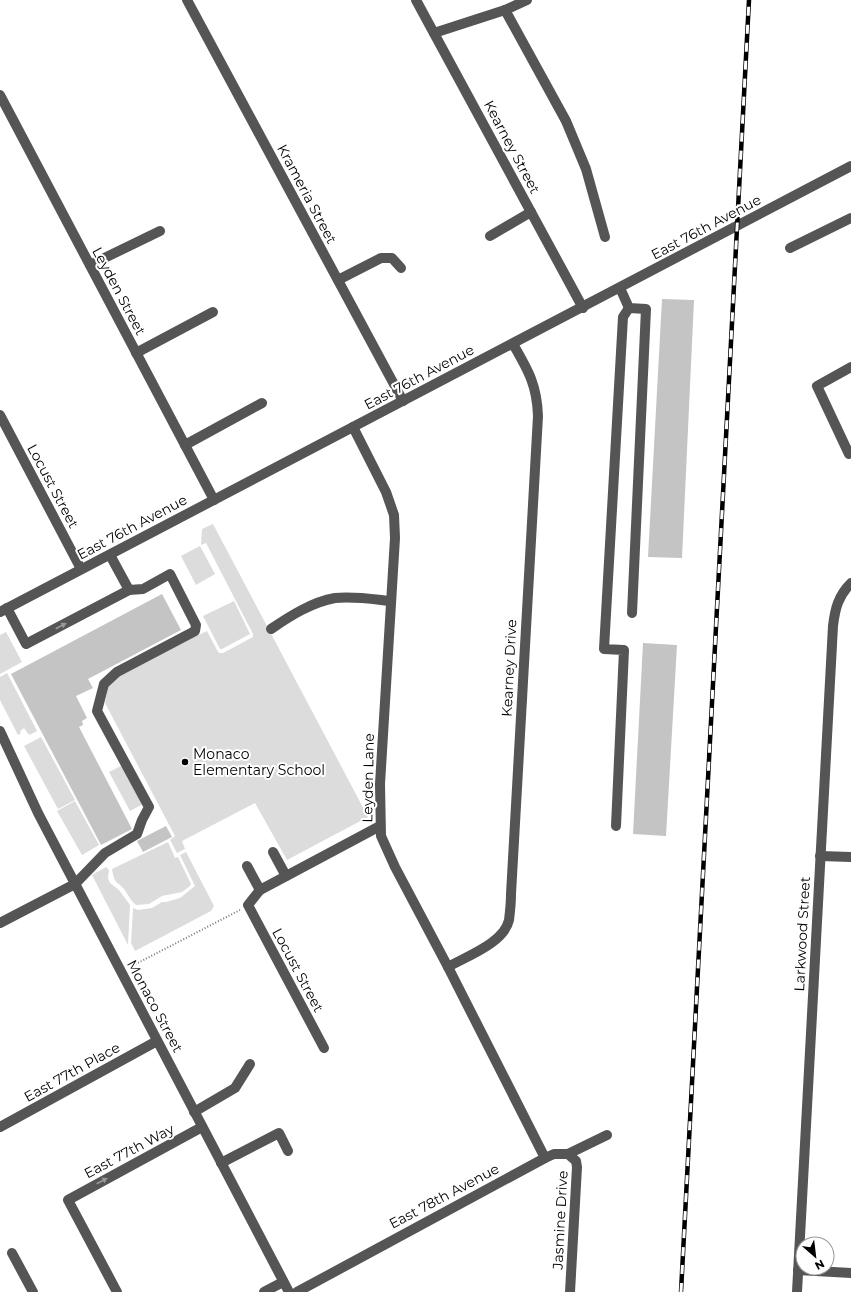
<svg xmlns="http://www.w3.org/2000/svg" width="851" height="1292" viewBox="0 0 851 1292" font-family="Montserrat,sans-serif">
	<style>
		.green { fill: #dcdcdc }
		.building { fill: #c4c4c4 }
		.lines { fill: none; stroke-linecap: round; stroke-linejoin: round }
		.path { stroke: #777; stroke-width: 2; stroke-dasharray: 1 2; stroke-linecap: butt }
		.minor { stroke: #555; stroke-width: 10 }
		.rail-casing { stroke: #000; stroke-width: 4.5 }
		.rail { stroke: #fff; stroke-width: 3; stroke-dasharray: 9; stroke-linecap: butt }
		.oneway { fill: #999 }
		.poi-dot { fill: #000; stroke: #fff; stroke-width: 1.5 }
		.labels { text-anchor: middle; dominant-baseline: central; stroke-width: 4; stroke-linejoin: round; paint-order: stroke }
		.street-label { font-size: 14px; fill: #000; stroke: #fff }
		.poi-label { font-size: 14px; fill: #000; stroke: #fff; text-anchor: start }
	</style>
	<rect width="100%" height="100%" fill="#fff"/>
	<!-- green -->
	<g class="green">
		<path d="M213 524 368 817 287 860 255 803 182 841 185 849 177 853 170 840 175 836 105 703 108 687 124 670 207 631 217 650 219 653H223L253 637V634L206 543 201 545 202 529Z"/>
		<path d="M200 546 215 574 196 585 181 556Z"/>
		<path d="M234 601 250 634 222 649H220L203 616Z"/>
		<path d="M6 632 22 662 0 674V635Z"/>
		<path d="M7 673 37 731 29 735 24 728 20 731 21 733 18 735 0 700V677Z"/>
		<path d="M41 737 75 800 58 809 24 746Z"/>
		<path d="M123 765 143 804 130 811 109 772Z"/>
		<path d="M75 801 99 845 82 855 57 811Z"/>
		<path d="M168 842 175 858 178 857 191 884 190 886 182 892 162 896 149 904 136 905C130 900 128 894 124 889 115 879 115 885 112 869Z"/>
		<path d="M186 852 214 906 211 911 135 951 131 943 133 908 138 910 152 908 162 902H166L180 898 195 886 180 855Z"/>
		<path d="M106 867 109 870 108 878 110 883 119 890 130 905 128 945 92 875Z"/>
	</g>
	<!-- building -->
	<g class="building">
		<path d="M662 299 694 300 682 558 648 557Z"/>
		<path d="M162 594 181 630 88 679 93 688 76 696 87 718 82 721 83 725 79 727 132 829 101 845 11 674Z"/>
		<path d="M643 643 677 645 666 836 633 834Z"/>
		<path d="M166 826 172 837 143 852 137 841Z"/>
	</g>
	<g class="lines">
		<!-- path -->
		<path class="path" d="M130 967 240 910"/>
		<!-- minor -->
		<g class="minor">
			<path d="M187 0 403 401"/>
			<path d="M416 0 583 308"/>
			<path d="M505 10 566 121 586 169 605 237"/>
			<path d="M434 33 505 10 527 0"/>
			<path d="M0 95 214 500"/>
			<path d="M490 236 531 212"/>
			<path d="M790 248 851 218"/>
			<path d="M90 265 160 231"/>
			<path d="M338 280 381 258H392L401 268"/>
			<path d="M620 288 629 308 646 309 632 613"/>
			<path d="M136 353 213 312"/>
			<path d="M851 367 817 386 849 454 851 453"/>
			<path d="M0 415 81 569"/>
			<path d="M353 427 386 492 394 515 395 538 380 784 381 836 395 867 448 967 545 1158"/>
			<path d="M185 445 262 403"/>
			<path d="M7 608 26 644 129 590 110 555"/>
			<path d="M0 612 851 166"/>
			<path d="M271 629C290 616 312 602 335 598 353 596 372 599 391 601"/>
			<path d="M0 731 38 813 289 1292"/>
			<path d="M616 826 624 650 604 649 623 317 629 308"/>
			<path d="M273 852 286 876"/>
			<path d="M820 856 851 857"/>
			<path d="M247 866 260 890"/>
			<path d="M0 923 75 884 105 853 137 834 142 820 149 807 97 711 104 684 117 672 195 631 196 625 170 574 143 589 129 590"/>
			<path d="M448 967C467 956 504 943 509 920 510 912 511 903 511 894L538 416C537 385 528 370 513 344"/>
			<path d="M324 1048 248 905 260 890 380 826"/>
			<path d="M194 1112 235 1088 250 1064"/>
			<path d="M0 1127 157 1041"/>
			<path d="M568 1154 576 1161 577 1167 570 1292"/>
			<path d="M221 1163 279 1133 288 1151"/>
			<path d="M12 1253 33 1292"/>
			<path d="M798 1270 851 1273"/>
			<path d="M117 1292 68 1200 202 1127"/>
			<path d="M264 1292 283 1282"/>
			<path d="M297 1292 545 1158 554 1154H568L607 1135"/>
			<path d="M797 1292 833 626C835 609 838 596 851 583"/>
		</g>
		<defs>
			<path id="rail" d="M681 1292 749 0"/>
		</defs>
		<!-- rail casing -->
		<use href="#rail" class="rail-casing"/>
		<!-- rail -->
		<use href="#rail" class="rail"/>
	</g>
	<!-- one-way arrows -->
	<defs><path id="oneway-solid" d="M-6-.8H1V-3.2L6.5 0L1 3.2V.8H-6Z"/></defs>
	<g class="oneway">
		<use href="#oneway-solid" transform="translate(61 626) rotate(-28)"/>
		<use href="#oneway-solid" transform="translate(102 1181) rotate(-28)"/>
	</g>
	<!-- markers -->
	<circle class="poi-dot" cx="185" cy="762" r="4"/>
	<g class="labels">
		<!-- street labels -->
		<g class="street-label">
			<text transform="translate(512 147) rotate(62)">Kearney Street</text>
			<text transform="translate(307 194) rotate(62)">Krameria Street</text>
			<text transform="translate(706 227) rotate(-28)">East 76th Avenue</text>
			<text transform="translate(119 291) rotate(62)">Leyden Street</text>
			<text transform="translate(419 377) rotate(-28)">East 76th Avenue</text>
			<text transform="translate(53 486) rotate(62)">Locust Street</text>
			<text transform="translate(132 527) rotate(-28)">East 76th Avenue</text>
			<text transform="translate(509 668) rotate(-87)">Kearney Drive</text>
			<text transform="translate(368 778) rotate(-89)">Leyden Lane</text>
			<text transform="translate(802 934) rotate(-87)">Larkwood Street</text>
			<text transform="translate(298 970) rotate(62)">Locust Street</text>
			<text transform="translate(155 1006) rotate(62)">Monaco Street</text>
			<text transform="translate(72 1072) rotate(-29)">East 77th Place</text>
			<text transform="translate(129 1151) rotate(-28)">East 77th Way</text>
			<text transform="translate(444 1196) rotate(-28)">East 78th Avenue</text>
			<text transform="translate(560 1220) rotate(-87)">Jasmine Drive</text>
		</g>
		<!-- poi labels -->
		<g class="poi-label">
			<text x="193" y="754">Monaco<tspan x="193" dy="16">Elementary School</tspan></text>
		</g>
	</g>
	<!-- north arrow -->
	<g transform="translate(815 1256) rotate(152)"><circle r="19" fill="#ffffff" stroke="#999999"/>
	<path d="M0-3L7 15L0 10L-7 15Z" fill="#000000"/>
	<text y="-6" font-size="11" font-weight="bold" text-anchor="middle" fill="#000000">N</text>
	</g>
</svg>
